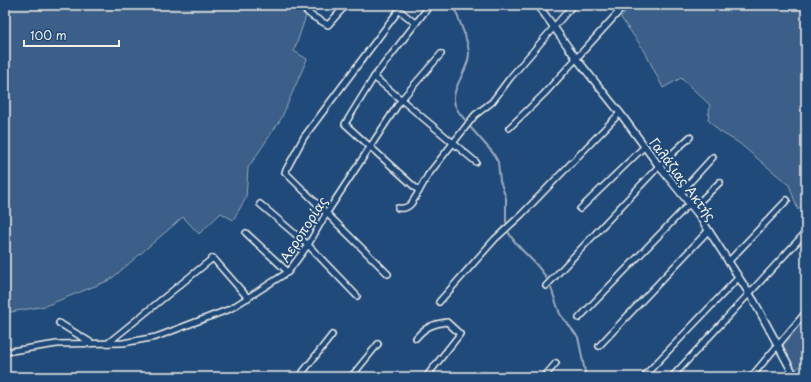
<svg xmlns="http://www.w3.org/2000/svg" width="811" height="382" viewBox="0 0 811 382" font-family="'Playpen Sans',sans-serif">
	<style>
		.green { fill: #3a5f88; stroke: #97a8b8 }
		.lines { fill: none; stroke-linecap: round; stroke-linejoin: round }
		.stream { stroke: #9cacbb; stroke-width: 2 }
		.minor-casing { stroke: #f4f1e8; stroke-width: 8 }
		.tertiary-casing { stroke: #f4f1e8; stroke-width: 9 }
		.minor { stroke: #1f4a7a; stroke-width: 5 }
		.tertiary { stroke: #1f4a7a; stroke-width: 6 }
		.labels { text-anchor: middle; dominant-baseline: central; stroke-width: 4; stroke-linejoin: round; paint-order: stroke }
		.street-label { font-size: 13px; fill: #f4f1e8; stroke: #1f4a7a }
	</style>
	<rect width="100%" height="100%" fill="#1f4a7a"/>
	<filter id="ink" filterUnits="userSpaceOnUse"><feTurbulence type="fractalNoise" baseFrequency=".025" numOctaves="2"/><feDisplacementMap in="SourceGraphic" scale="8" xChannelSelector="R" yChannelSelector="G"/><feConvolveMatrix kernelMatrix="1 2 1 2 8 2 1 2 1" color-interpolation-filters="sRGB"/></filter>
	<g filter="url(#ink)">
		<!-- green -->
		<g class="green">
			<path d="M5 5H295L306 16 294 51 307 59 281 119 248 168 246 198 233 220 221 213 199 234 183 217 110 280 45 306 5 313Z"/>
			<path d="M630 5H806V202L798 210 789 185 739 143 719 131 708 120 710 105 681 78 663 88 644 50 621 18Z"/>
			<path d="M806 317V358L795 371 783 345 786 339Z"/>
		</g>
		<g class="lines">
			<!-- stream -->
			<g class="stream">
				<path d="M454 5C458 21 467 35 469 52 470 71 447 91 456 107 458 112 462 116 465 120"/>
				<path d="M471 128 493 153 498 162 500 181 506 198V222"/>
				<path d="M509 233C518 251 537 260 546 278"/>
				<path d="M551 288 560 314 578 337 586 377"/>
			</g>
			<defs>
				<g id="minor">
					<path d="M299 5 312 16 328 25 346 5"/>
					<path d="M430 5 374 77 476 162"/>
					<path d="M374 77 345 124 419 191 428 175 475 115 492 102 510 78 573 5"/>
					<path d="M509 128 544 94 625 5"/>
					<path d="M681 192 713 157"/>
					<path d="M260 204 308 245 357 296"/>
					<path d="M398 208C410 210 413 201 419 191"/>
					<path d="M693 208 720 182"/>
					<path d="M580 209 645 146"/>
					<path d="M246 233 288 272"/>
					<path d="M728 262 787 200"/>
					<path d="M388 274 285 172 304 137 399 10 415 23"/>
					<path d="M546 286 659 166 690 137"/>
					<path d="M439 302 495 239 521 215 620 113"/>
					<path d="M579 318 690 203"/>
					<path d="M59 323 90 342"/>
					<path d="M416 338C425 327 433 324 447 322L460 334 426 377"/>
					<path d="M108 343 213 258 248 298"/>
					<path d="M599 346 708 231"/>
					<path d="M5 352 57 344 123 343 156 337 230 309 288 272 308 245 326 214 401 100 441 54"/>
					<path d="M646 374 738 278"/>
					<path d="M299 377 332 335"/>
					<path d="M351 377 378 344"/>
					<path d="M544 377 556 363"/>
					<path d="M672 377 806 232"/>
					<path d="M751 377 806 312"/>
				</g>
				<path id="tertiary" d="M538 5 576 58 620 113 659 166 698 214 754 301 795 377"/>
			</defs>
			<!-- minor casing -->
			<use href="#minor" class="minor-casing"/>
			<!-- tertiary casing -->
			<use href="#tertiary" class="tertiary-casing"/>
			<!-- minor -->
			<use href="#minor" class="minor"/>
			<!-- tertiary -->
			<use href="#tertiary" class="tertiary"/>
		</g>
	</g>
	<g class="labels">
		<!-- street labels -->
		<g class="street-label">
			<text transform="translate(683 179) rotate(53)">Γαλάζιας Ακτής</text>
			<text transform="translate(303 229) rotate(-57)">Αεροπορίας</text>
		</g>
	</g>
	<!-- margin -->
	<rect width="811" height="382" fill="none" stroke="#1f4a7a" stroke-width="20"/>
	<rect x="10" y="10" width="791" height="362" fill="none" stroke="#f4f1e8" stroke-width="1.5" filter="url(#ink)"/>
	<!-- scale -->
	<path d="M24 40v6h95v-6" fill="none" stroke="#f4f1e8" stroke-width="2"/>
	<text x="30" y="40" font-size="12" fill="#f4f1e8" stroke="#1f4a7a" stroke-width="3" paint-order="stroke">100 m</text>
</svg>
